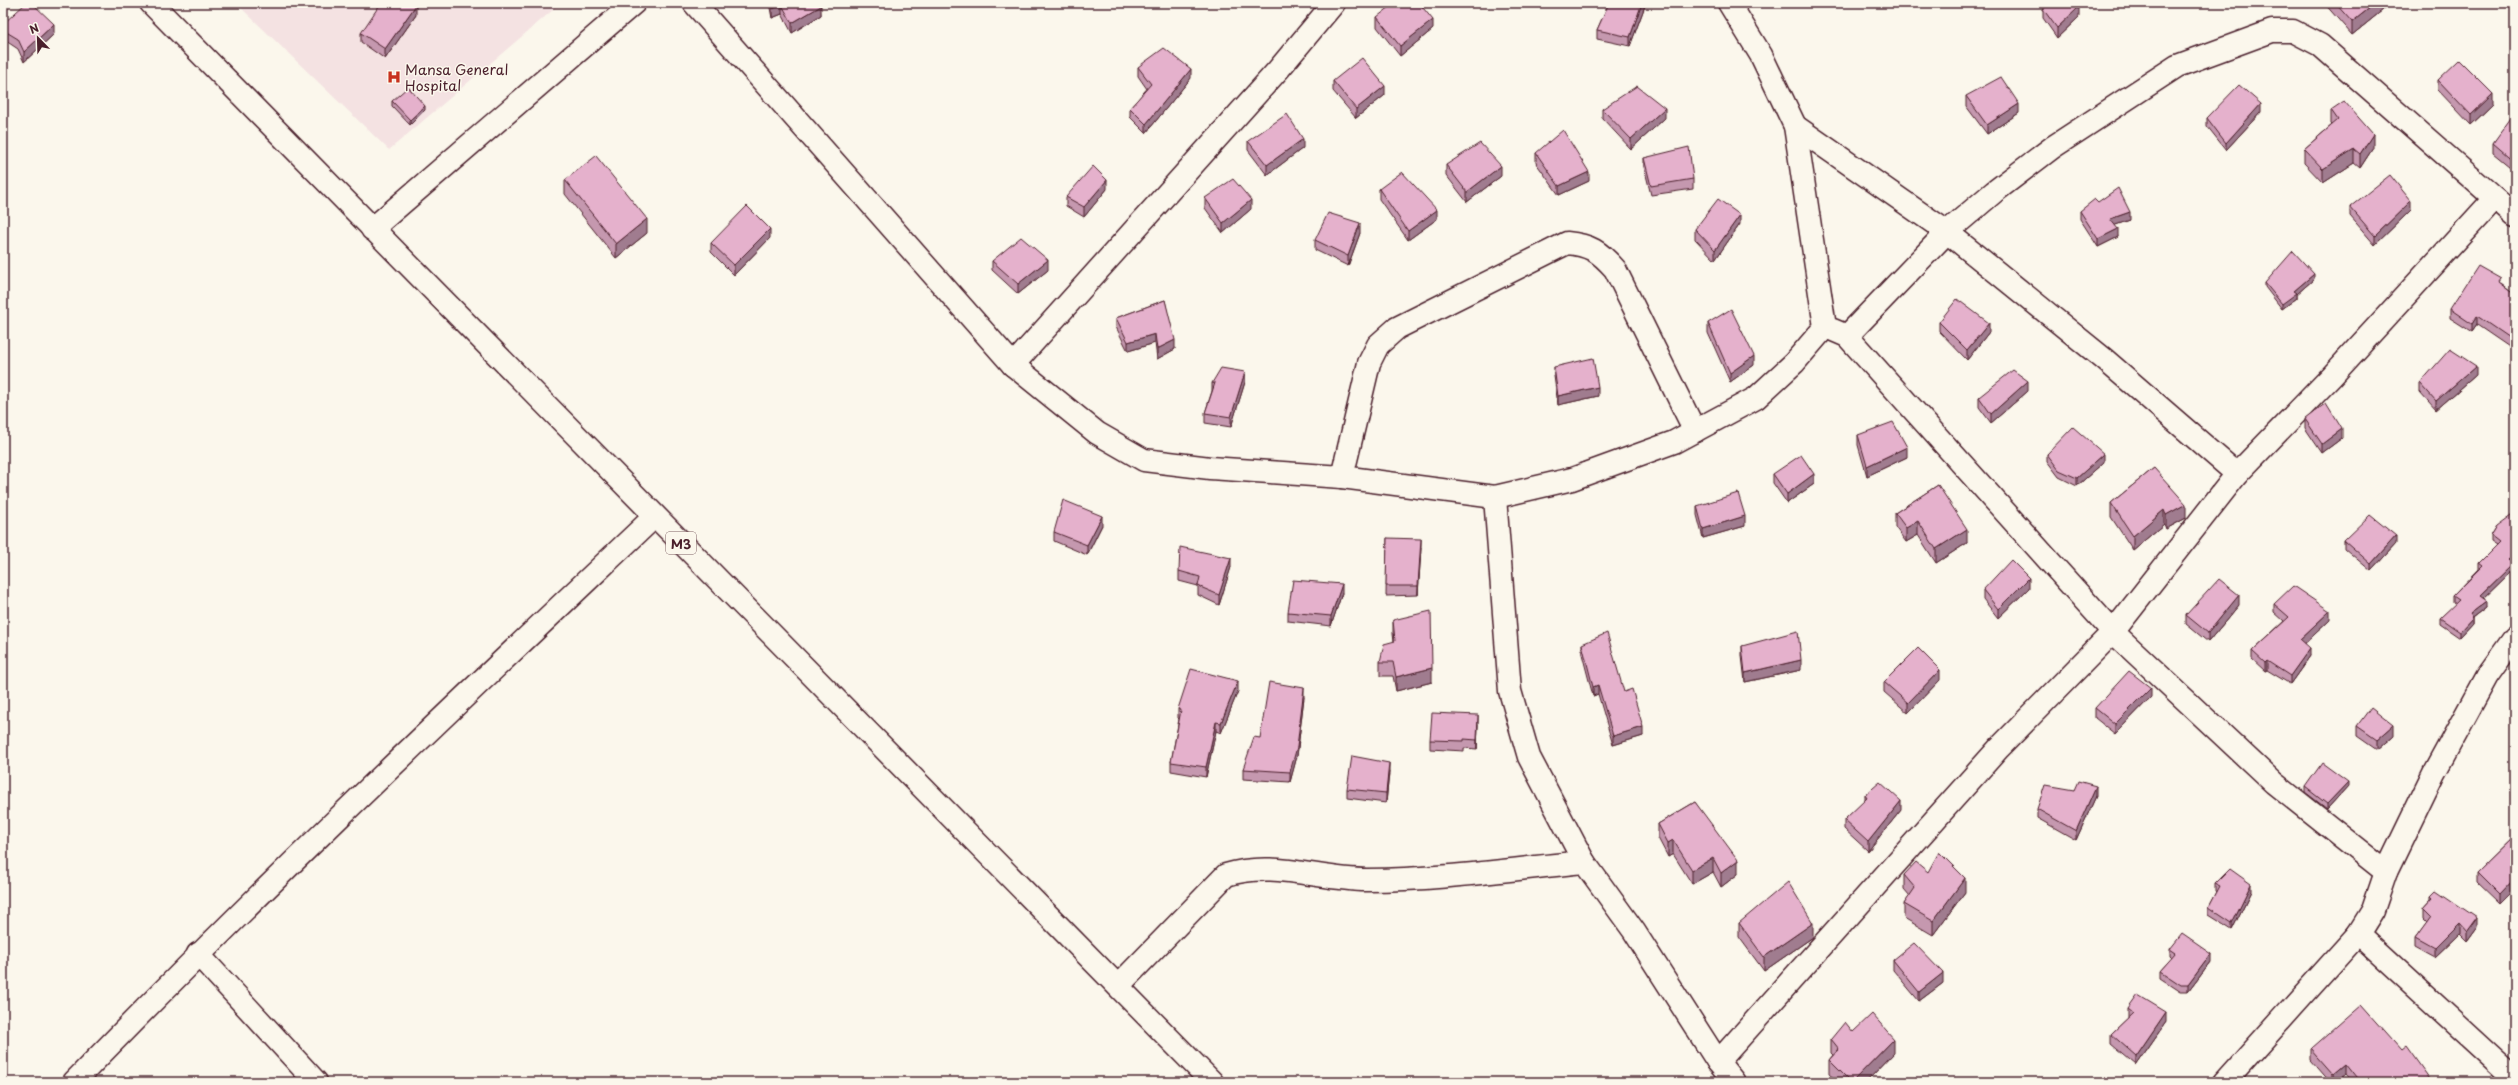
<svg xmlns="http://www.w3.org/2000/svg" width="2518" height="1085" viewBox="0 0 2518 1085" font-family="'Playpen Sans',sans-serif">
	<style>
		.built { fill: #f4e2e2 }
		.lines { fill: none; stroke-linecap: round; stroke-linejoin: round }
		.street-casing { stroke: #4a1f2b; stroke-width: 25 }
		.primary-casing { stroke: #4a1f2b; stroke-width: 25 }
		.street { stroke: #fbf7ec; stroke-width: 22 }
		.primary { stroke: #fbf7ec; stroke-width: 22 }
		.wall { fill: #c598af; stroke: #4a1f2b }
		.shaded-wall { fill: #a07c8f; stroke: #4a1f2b }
		.building { fill: #e5b1cc; stroke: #4a1f2b }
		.labels { text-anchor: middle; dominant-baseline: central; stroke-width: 3; stroke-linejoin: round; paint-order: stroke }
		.shield { fill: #fbf7ec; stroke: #7f6065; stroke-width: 1 }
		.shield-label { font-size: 13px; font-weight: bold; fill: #4a1f2b }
		.poi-label { font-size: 14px; fill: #4a1f2b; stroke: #fbf7ec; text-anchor: start }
	</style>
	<rect width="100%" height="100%" fill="#fbf7ec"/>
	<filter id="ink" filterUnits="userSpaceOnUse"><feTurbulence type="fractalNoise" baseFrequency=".025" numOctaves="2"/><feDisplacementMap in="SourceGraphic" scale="8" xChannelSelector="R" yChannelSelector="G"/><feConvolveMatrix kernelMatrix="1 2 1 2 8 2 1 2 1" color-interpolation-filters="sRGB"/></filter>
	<g filter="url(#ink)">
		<!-- built -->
		<path class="built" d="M236 3H561L389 150Z"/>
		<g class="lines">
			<defs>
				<g id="street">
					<path d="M694 3 1013 365 1278 70 1334 3"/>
					<path d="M1795 126 1947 232 2104 359 2237 474"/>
					<path d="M372 229 634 3"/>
					<path d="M1833 330 1847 336 2113 632 2274 783 2386 872"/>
					<path d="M1847 336 1947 232 1994 192 2053 147 2177 66 2272 31H2293L2320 45 2515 216"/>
					<path d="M1013 365 1097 433 1144 460 1210 468 1342 477 1495 497 1572 479 1674 442 1756 398 1794 363 1825 327 1795 126 1761 55 1729 3"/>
					<path d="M1342 477 1369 363 1378 345 1397 328 1567 243C1590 245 1599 251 1615 269L1695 431"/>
					<path d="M1495 497 1510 691 1529 757 1584 862 1634 931 1718 1062 1734 1082"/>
					<path d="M2358 934 2515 1078"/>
					<path d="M198 954 316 1082"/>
					<path d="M1118 986 1226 875C1273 860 1319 880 1367 880 1439 880 1512 869 1584 862"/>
					<path d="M1718 1062 1999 748 2113 632 2237 474 2331 377 2494 199"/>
					<path d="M74 1082C262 887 459 702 655 516"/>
					<path d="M2225 1082 2358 934 2373 910 2386 872 2434 773 2487 676 2515 637"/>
				</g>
				<path id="primary" d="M151 3 1212 1082"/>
			</defs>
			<!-- street casing -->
			<use href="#street" class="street-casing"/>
			<!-- primary casing -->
			<use href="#primary" class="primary-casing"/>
			<!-- street -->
			<use href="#street" class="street"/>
			<!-- primary -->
			<use href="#primary" class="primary"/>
		</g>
		<!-- wall -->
		<g class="wall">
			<path d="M769 3H820L821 15 792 33 782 14 772 18Z"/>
			<path d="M1609 3H1646L1630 46 1597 39V30Z"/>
			<path d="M2324 3H2389V5L2352 35Z"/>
			<path d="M2043 9 2079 17 2057 38 2043 18Z"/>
			<path d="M416 15 385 59 361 42V33Z"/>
			<path d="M1377 17 1433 29 1400 56 1377 27Z"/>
			<path d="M3 24 54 34 24 62 18 49 3 39Z"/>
			<path d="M1138 67 1191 78 1146 133 1130 117V108L1147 89 1138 76Z"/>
			<path d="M2438 80 2493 104 2471 125 2438 90Z"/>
			<path d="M1333 81 1385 95 1356 118 1333 91Z"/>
			<path d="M1966 96 2019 113 1987 134 1966 106Z"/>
			<path d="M392 101 425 110 410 125 392 106Z"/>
			<path d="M1602 109 1665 118 1631 149 1602 118Z"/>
			<path d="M2331 110 2373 148 2360 168 2354 163 2323 183 2304 163V149L2332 125 2331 124Z"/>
			<path d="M2261 112 2226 150 2207 126V118Z"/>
			<path d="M2515 117V171L2493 153V143Z"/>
			<path d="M1248 141 1303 148 1267 175 1248 150Z"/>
			<path d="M1536 153 1589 181 1559 195 1536 163Z"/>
			<path d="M1644 158 1693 179V189L1651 195 1644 167Z"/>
			<path d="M1446 165 1501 176 1467 202 1446 175Z"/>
			<path d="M565 180 647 233 616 258 565 194Z"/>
			<path d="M1107 189 1084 217 1066 206V197Z"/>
			<path d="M1379 189 1437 219 1408 240 1379 199Z"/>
			<path d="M1205 198 1251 209 1223 233 1205 208Z"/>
			<path d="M2350 207 2411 210 2375 245 2350 216Z"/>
			<path d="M2080 211 2130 220 2115 225 2118 237 2098 247 2080 219Z"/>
			<path d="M1740 224 1715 260 1695 239V229Z"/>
			<path d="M1360 233 1348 266 1315 250V240Z"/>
			<path d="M770 238 734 275 711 252V243Z"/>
			<path d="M992 261 1048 270 1018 294 992 270Z"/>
			<path d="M2314 279 2297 294V298L2282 309 2265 287V283Z"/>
			<path d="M2501 283 2515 294V351L2477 325 2472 332 2450 318V309Z"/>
			<path d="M1165 300 1175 349 1157 359 1155 343 1128 351 1116 327V318Z"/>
			<path d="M1939 322 1989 332 1967 360 1939 331Z"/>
			<path d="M1708 323 1754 365 1730 382 1708 333Z"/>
			<path d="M1554 367 1598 396 1558 405 1554 376Z"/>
			<path d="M2476 375 2436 410 2420 392V383Z"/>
			<path d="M1245 382 1231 427 1205 423V413L1212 391V383Z"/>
			<path d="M2028 391 1991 423 1979 407V397Z"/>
			<path d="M2305 419 2342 438 2322 453 2305 428Z"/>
			<path d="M1858 435 1907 457 1867 476 1858 445Z"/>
			<path d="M2047 454 2104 462 2077 486 2059 477 2047 461Z"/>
			<path d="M2154 468 2186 518 2166 529 2164 524 2133 550 2111 517V503Z"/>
			<path d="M1773 474 1814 484 1787 503 1773 483Z"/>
			<path d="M1938 485 1967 543 1936 563 1918 535 1906 542 1895 527V513Z"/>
			<path d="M1697 506 1745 526 1703 538 1697 515Z"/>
			<path d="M1102 525 1087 555 1054 541V532Z"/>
			<path d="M2496 526 2515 560 2512 563 2513 570 2484 598 2487 607 2473 618V624L2460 638 2440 624V618L2456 604 2453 602V596L2479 569V563L2496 546 2490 542V536Z"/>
			<path d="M1387 538 1421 548 1418 595 1386 596Z"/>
			<path d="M2344 540 2396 544 2371 571 2344 548Z"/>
			<path d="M1231 567 1219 605 1198 595V586L1179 581V571Z"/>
			<path d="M2029 588 1998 618 1983 599V590Z"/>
			<path d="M1342 593 1331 626 1288 621V612Z"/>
			<path d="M2274 604 2330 620 2305 643 2310 656 2290 684 2267 670 2265 671 2252 659V651L2284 621 2274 612Z"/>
			<path d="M2239 605 2208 642 2186 624V615Z"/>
			<path d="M1393 620 1432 682 1396 691 1393 676H1380V662L1394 642 1393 634Z"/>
			<path d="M1582 644 1624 692 1643 736 1613 745 1598 694 1593 696 1582 654Z"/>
			<path d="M1742 646 1801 670 1745 682 1742 656Z"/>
			<path d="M1940 680 1908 713 1884 692V682Z"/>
			<path d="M1238 691 1221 733 1216 731 1206 777 1171 771V762L1179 719 1178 718V709Z"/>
			<path d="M1304 697 1297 756 1290 782 1243 779V769L1260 738Z"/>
			<path d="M2151 697 2115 734 2095 718V708Z"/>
			<path d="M1478 725 1477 749 1464 748V751L1430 749V740Z"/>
			<path d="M2357 726 2394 735 2377 750 2357 736Z"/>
			<path d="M1389 772 1386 803 1347 798V789Z"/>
			<path d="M2348 786 2327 809 2305 792V787Z"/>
			<path d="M2074 790 2096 796 2076 840 2037 818V809Z"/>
			<path d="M1865 795 1901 810 1868 851 1844 829V820L1865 801Z"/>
			<path d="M1695 802 1738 874 1721 887 1713 872 1692 884 1673 854 1668 857 1658 838V824Z"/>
			<path d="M2515 835V887L2499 903 2477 882V872Z"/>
			<path d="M1928 872 1965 892 1933 935 1904 918V904L1910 896 1904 889V875Z"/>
			<path d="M2215 884 2251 891 2232 930 2208 915V907L2216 892 2215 891Z"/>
			<path d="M2431 895 2477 927 2466 942 2459 935 2435 958 2415 947V938L2427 922 2423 918V908L2431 899Z"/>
			<path d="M1739 923 1813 937 1764 971 1739 937Z"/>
			<path d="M2170 949 2211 962 2188 992H2181L2160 978V971L2172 958 2170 956Z"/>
			<path d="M1893 960 1943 983 1919 1001 1893 970Z"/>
			<path d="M2128 1009 2166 1022 2136 1065 2111 1044V1034L2128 1018Z"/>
			<path d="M1853 1032 1894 1053 1866 1082H1838L1829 1074V1060L1833 1055 1831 1053V1039Z"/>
			<path d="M2312 1048 2401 1050 2432 1082H2353L2346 1074 2337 1082H2332L2312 1059Z"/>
		</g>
		<!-- shaded-wall -->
		<g class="shaded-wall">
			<path d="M1642 3H1646L1630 46V37Z"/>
			<path d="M2376 3H2389V5L2352 35V22Z"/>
			<path d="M416 5V15L385 59V49Z"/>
			<path d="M782 5V14L772 18V9Z"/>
			<path d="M821 6V15L792 33V23Z"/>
			<path d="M2079 7V17L2057 38V28Z"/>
			<path d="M1433 20V29L1400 56V46Z"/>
			<path d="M54 24V34L24 62V52Z"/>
			<path d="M1191 69V78L1146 133V124Z"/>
			<path d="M1385 86V95L1356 118V109Z"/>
			<path d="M2493 94V104L2471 125V115Z"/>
			<path d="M2019 104V113L1987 134V125Z"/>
			<path d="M2261 104V112L2226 150V143Z"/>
			<path d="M425 106V110L410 125V120Z"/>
			<path d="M1665 108V118L1631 149V139Z"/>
			<path d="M2373 134V148L2360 168V154Z"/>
			<path d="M1303 139V148L1267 175V165Z"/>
			<path d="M2354 149V163L2323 183V169Z"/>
			<path d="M1501 166V176L1467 202V192Z"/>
			<path d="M1589 172V181L1559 195V186Z"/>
			<path d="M1107 180V189L1084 217V207Z"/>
			<path d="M1251 200V209L1223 233V223Z"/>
			<path d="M2411 201V210L2375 245V236Z"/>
			<path d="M1437 210V219L1408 240V231Z"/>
			<path d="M2130 212V220L2110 227V219Z"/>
			<path d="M1740 215V224L1715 260V250Z"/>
			<path d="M647 219V233L616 258V244Z"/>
			<path d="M1360 223V233L1348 266V256Z"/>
			<path d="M770 229V238L734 275V265Z"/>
			<path d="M2118 229V237L2098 247V239Z"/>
			<path d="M1048 260V270L1018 294V284Z"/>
			<path d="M2314 274V279L2297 294V298L2282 309V304L2294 291Z"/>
			<path d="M2477 316V325L2472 332V324Z"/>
			<path d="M1989 323V332L1967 360V350Z"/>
			<path d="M1155 334V343L1128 351V342Z"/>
			<path d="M1175 340V349L1157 359V349Z"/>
			<path d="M1754 356V365L1730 382V373Z"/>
			<path d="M2476 366V375L2436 410V401Z"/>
			<path d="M1245 372V382L1231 427V417Z"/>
			<path d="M2028 381V391L1991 423V414Z"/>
			<path d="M1598 387V396L1558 405V396Z"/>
			<path d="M2342 429V438L2322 453V444Z"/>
			<path d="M1907 447V457L1867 476V466Z"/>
			<path d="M2104 454V462L2077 486V478Z"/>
			<path d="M1814 474V484L1787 503V494Z"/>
			<path d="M2186 504V518L2166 529V515Z"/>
			<path d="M2164 510V524L2133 550V536Z"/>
			<path d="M1102 516V525L1087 555V545Z"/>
			<path d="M1745 516V526L1703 538V529Z"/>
			<path d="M1918 521V535L1906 542V528Z"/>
			<path d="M1967 529V543L1936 563V549Z"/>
			<path d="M2396 536V544L2371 571V564Z"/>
			<path d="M1421 539V548L1418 595V586Z"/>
			<path d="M2515 555V560L2508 566V560Z"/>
			<path d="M1231 558V567L1219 605V595Z"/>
			<path d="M2513 564V570L2480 602V596Z"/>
			<path d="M2029 578V588L1998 618V609Z"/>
			<path d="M1342 584V593L1331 626V616Z"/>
			<path d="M2239 595V605L2208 642V633Z"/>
			<path d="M2487 601V607L2470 620V614Z"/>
			<path d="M2330 611V620L2300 648V639Z"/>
			<path d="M2473 618V624L2460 638V632Z"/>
			<path d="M2310 648V656L2290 684V676Z"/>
			<path d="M1801 660V670L1745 682V673Z"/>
			<path d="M2267 661V670L2265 671V663Z"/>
			<path d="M1432 668V682L1396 691V677Z"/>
			<path d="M1940 670V680L1908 713V703Z"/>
			<path d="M1238 681V691L1221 733V723Z"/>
			<path d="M1598 685V694L1593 696V687Z"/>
			<path d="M1304 688V697L1297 756 1290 782V772Z"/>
			<path d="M2151 688V697L2115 734V724Z"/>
			<path d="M1478 715V725L1477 749V740Z"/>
			<path d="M1216 722V731L1206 777V767Z"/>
			<path d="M2394 725V735L2377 750V740Z"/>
			<path d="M1643 727V736L1613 745V736Z"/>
			<path d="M1389 763V772L1386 803V793Z"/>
			<path d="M2348 782V786L2327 809V804Z"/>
			<path d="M2096 786V796L2076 840V831Z"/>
			<path d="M1901 801V810L1868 851V842Z"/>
			<path d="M1673 840V854L1668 857V843Z"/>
			<path d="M1713 858V872L1692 884V870Z"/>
			<path d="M1738 860V874L1721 887V873Z"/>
			<path d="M2515 877V887L2499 903V894Z"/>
			<path d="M1965 878V892L1933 935V921Z"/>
			<path d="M2251 884V891L2232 930V923Z"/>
			<path d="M2477 918V927L2466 942V933Z"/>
			<path d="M1813 923V937L1764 971V957Z"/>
			<path d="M2459 925V935L2435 958V949Z"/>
			<path d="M2211 954V962L2188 992V985Z"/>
			<path d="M1943 973V983L1919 1001V992Z"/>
			<path d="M2166 1012V1022L2136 1065V1056Z"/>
			<path d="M1894 1039V1053L1866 1082H1852Z"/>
			<path d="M2346 1063V1074L2337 1082H2334V1073Z"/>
		</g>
		<!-- building -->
		<g class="building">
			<path d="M26 3H32L54 24 24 52 18 39 3 30V24Z"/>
			<path d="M381 3H412L416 5 385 49 361 33Z"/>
			<path d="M771 3H820L821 6 792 23 782 5 772 9Z"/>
			<path d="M1395 3H1419L1433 20 1400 46 1377 17Z"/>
			<path d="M1609 3H1642L1630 37 1597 30Z"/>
			<path d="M2048 3H2076L2079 7 2057 28 2043 9Z"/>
			<path d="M2335 3H2376L2352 22Z"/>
			<path d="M1164 48 1191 69 1146 124 1130 108 1151 84 1138 67Z"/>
			<path d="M1362 58 1385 86 1356 109 1333 81Z"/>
			<path d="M2459 60 2493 94 2471 115 2438 80Z"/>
			<path d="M2001 77 2019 104 1987 125 1966 96Z"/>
			<path d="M2239 85 2261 104 2226 143 2207 118Z"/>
			<path d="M1637 86 1665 108 1631 139 1602 109Z"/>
			<path d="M408 87 425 106 410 120 392 101Z"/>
			<path d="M2344 101 2373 134 2360 154 2354 149 2323 169 2304 149 2338 120 2331 110Z"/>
			<path d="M1287 114 1303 139 1267 165 1248 141Z"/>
			<path d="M2513 115 2515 117V162L2493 143Z"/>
			<path d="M1563 130 1589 172 1559 186 1536 153Z"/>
			<path d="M1480 143 1501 166 1467 192 1446 165Z"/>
			<path d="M1689 147 1693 179 1651 186 1644 158Z"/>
			<path d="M596 156 647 219 616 244 565 180Z"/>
			<path d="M1093 166 1107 180 1084 207 1066 197Z"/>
			<path d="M1402 172 1437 210 1408 231 1379 189Z"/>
			<path d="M2390 175 2411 201 2375 236 2350 207Z"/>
			<path d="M1233 179 1251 200 1223 223 1205 198Z"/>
			<path d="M2118 188 2130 212 2110 219 2118 229 2098 239 2080 211 2095 199 2098 202Z"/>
			<path d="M1718 199 1740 215 1715 250 1695 229Z"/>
			<path d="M747 206 770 229 734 265 711 243Z"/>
			<path d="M1328 213 1360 223 1348 256 1315 240Z"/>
			<path d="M1021 237 1048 260 1018 284 992 261Z"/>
			<path d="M2293 251 2314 274 2294 291 2297 293 2282 304 2265 283Z"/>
			<path d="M2478 266 2501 279 2499 282 2515 294V342L2477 316 2472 324 2450 309Z"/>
			<path d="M1957 299 1989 323 1967 350 1939 322Z"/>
			<path d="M1165 300 1175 340 1157 349 1155 334 1128 342 1116 318Z"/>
			<path d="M1731 309 1754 356 1730 373 1708 323Z"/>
			<path d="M2450 349 2476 366 2436 401 2420 383Z"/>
			<path d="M1593 358 1598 387 1558 396 1554 367Z"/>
			<path d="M1221 368 1245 372 1231 417 1205 413 1215 383H1212Z"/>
			<path d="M2013 370 2028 381 1991 414 1979 397Z"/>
			<path d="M2326 403 2342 429 2322 444 2305 419Z"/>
			<path d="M1893 422 1907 447 1867 466 1858 435Z"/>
			<path d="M2073 427 2104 454 2077 478 2059 470 2047 454Z"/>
			<path d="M1801 455 1814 474 1787 494 1773 474Z"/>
			<path d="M2154 468 2186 504 2166 515 2164 510 2133 536 2111 503Z"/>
			<path d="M1938 485 1967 529 1936 549 1918 521 1906 528 1895 513Z"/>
			<path d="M1738 493 1745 516 1703 529 1697 506Z"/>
			<path d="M1063 500 1102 516 1087 545 1054 532Z"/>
			<path d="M2515 512V555L2508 560 2513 564 2480 596 2487 601 2470 614 2473 618 2460 632 2440 618 2459 600 2453 596 2483 566 2479 563 2499 543 2490 536 2496 526Z"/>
			<path d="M2370 515 2396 536 2371 564 2344 540Z"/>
			<path d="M1387 538 1421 539 1418 586H1386Z"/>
			<path d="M1180 547 1231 558 1219 595 1198 586 1200 577 1179 571Z"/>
			<path d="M2011 560 2029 578 1998 609 1983 590Z"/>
			<path d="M2219 579 2239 595 2208 633 2186 615Z"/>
			<path d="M1293 580 1342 584 1331 616 1288 612Z"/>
			<path d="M2293 586 2330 611 2300 639 2310 648 2290 676 2267 661 2265 663 2252 651 2289 617 2274 604Z"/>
			<path d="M1431 611 1432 668 1396 677 1393 662H1380L1384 644 1395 641 1393 620Z"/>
			<path d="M1798 631 1801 660 1745 673 1742 646Z"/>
			<path d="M1607 633 1624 692 1632 689 1643 727 1613 736 1598 685 1593 687 1582 644Z"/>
			<path d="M1918 648 1940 670 1908 703 1884 682Z"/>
			<path d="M1191 669 1238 681 1221 723 1216 722 1206 767 1171 762 1181 710 1178 709Z"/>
			<path d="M2129 671 2151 688 2115 724 2095 708Z"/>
			<path d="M1269 682 1304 688 1297 747 1290 772 1243 769 1254 737 1260 738Z"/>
			<path d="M2371 707 2394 725 2377 740 2357 726Z"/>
			<path d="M1432 713 1478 715 1477 740 1464 739V741L1430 740Z"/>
			<path d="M1352 756 1389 763 1386 793 1347 789Z"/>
			<path d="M2322 763 2348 782 2327 804 2305 787Z"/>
			<path d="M2078 781 2096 786 2076 831 2037 809 2045 785 2074 790Z"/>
			<path d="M1880 782 1901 801 1868 842 1844 820 1867 798 1865 795Z"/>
			<path d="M1695 802 1738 860 1721 873 1713 858 1692 870 1673 840 1668 843 1658 824Z"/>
			<path d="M2515 835V877L2499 894 2477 872Z"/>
			<path d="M1939 852 1965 878 1933 921 1904 904 1915 888 1904 875 1916 862 1928 872Z"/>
			<path d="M2230 869 2251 884 2232 923 2208 907 2219 886 2215 884Z"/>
			<path d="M1788 882 1813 923 1764 957 1739 923Z"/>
			<path d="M2436 890 2477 918 2466 933 2459 925 2435 949 2415 938 2431 916 2423 908 2433 897 2431 895Z"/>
			<path d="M2182 934 2211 954 2188 985H2181L2160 971 2176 953 2170 949Z"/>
			<path d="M1914 943 1943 973 1919 992 1893 960Z"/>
			<path d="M2138 995 2166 1012 2136 1056 2111 1034 2133 1013 2128 1009Z"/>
			<path d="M2361 1005 2401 1050 2406 1046 2432 1082H2361L2346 1063 2334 1073 2312 1048Z"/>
			<path d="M1872 1014 1894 1039 1852 1082H1851L1829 1060 1839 1049 1831 1039 1845 1022 1853 1032Z"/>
		</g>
	</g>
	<!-- icons -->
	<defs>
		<symbol id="hospital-bare" viewBox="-9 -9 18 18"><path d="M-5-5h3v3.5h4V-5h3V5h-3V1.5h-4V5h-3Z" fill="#c8321e" stroke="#fbf7ec" stroke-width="2.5" paint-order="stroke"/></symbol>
	</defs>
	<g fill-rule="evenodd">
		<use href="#hospital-bare" x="384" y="67" width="20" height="20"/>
	</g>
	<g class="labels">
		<!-- shield labels -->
		<rect class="shield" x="666" y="532" width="30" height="22" rx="3"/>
		<g class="shield-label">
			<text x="681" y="543">M3</text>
		</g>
		<!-- poi labels -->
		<g class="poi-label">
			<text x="405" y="69">Mansa General<tspan x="405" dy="16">Hospital</tspan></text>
		</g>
	</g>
	<!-- margin -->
	<rect width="2518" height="1085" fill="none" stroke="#fbf7ec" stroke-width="16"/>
	<rect x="8" y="8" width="2502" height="1069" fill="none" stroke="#4a1f2b" stroke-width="1.5" filter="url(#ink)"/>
	<!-- north arrow -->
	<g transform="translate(38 38) rotate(337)" stroke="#fbf7ec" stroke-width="3" paint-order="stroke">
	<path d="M0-3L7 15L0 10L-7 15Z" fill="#4a1f2b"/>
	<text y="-6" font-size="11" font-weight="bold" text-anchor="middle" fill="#4a1f2b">N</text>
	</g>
</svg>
